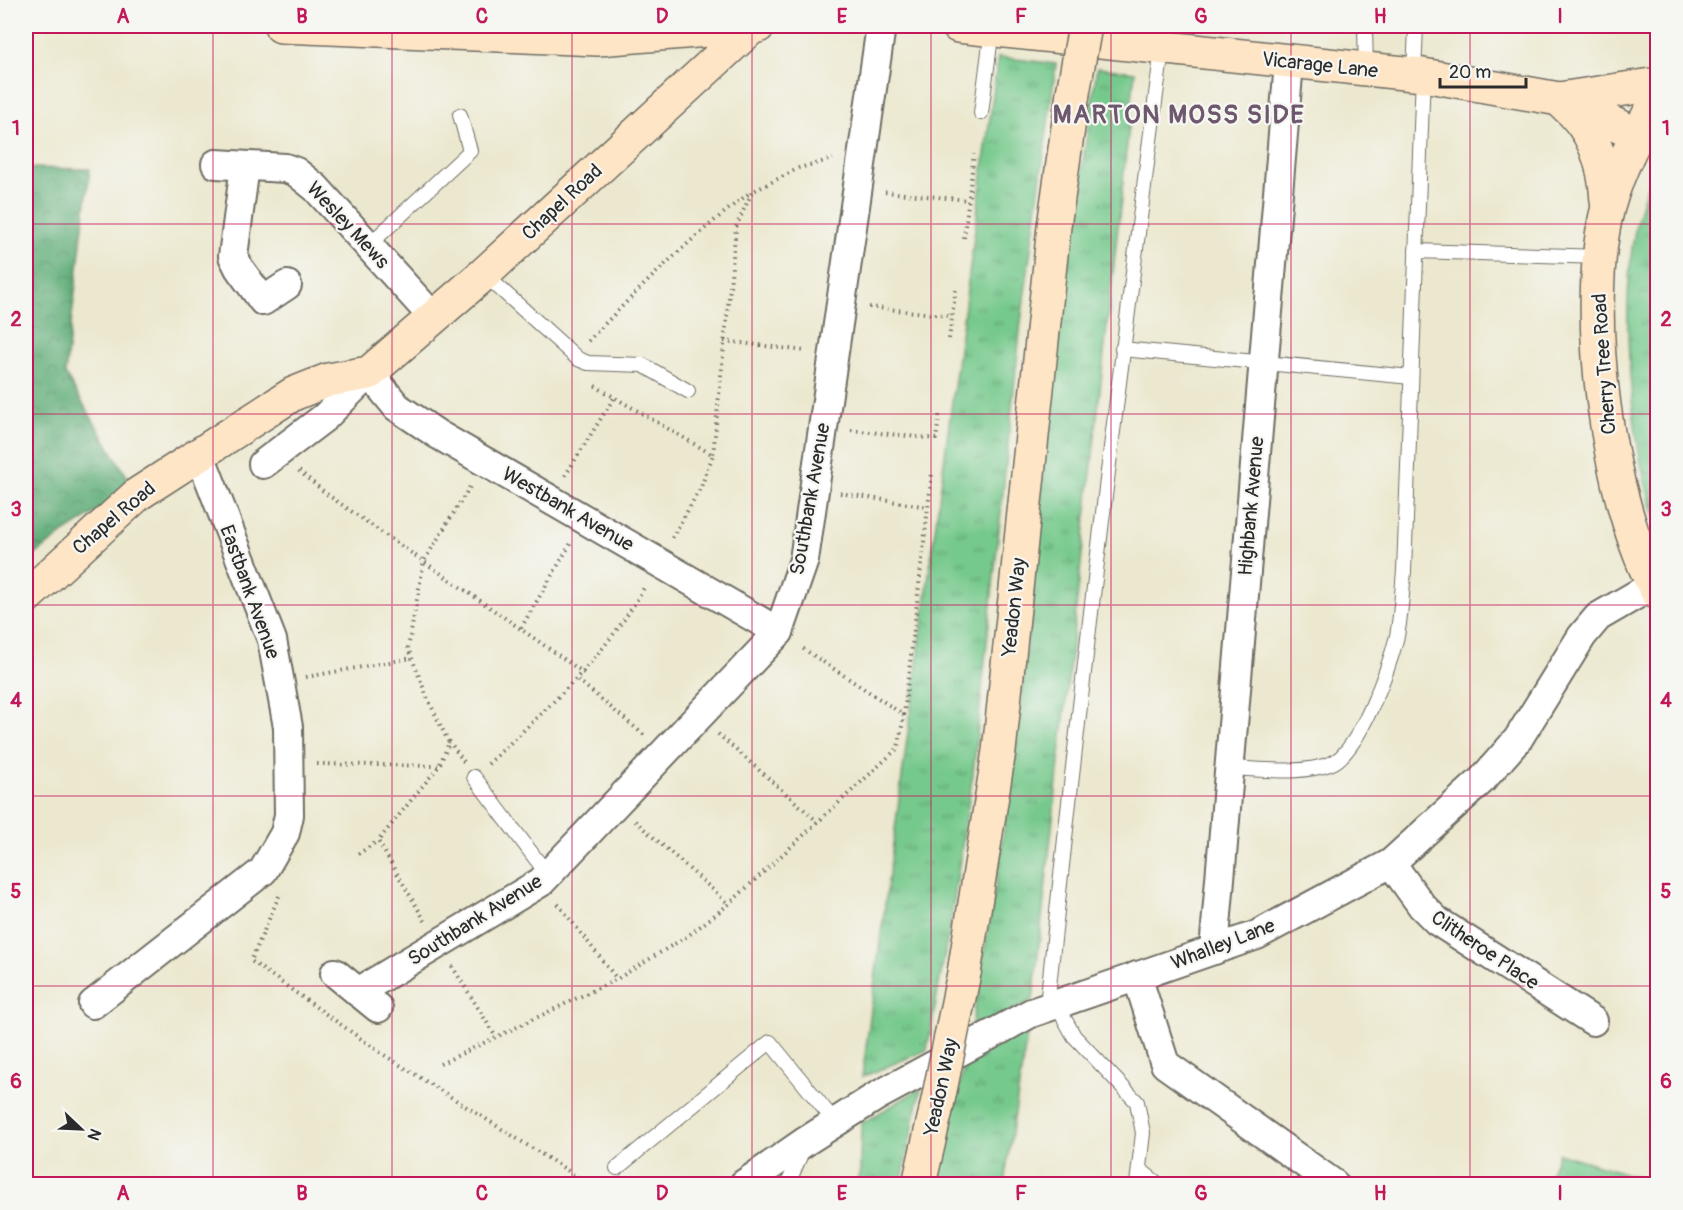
<svg xmlns="http://www.w3.org/2000/svg" width="1683" height="1210" viewBox="0 0 1683 1210" font-family="Pangolin,sans-serif">
	<style>
		.grass { fill: url(#grass-tufts); stroke: #507a5c; stroke-width: 1.5 }
		.forest { fill: url(#forest-crowns); stroke: #466c52; stroke-width: 1.5 }
		.garden { fill: #76c98c; stroke: #507a5c; stroke-width: 1.5 }
		.lines { fill: none; stroke-linecap: round; stroke-linejoin: round }
		.lane-casing { stroke: #6f6d64; stroke-width: 16 }
		.street-casing { stroke: #6f6d64; stroke-width: 32 }
		.secondary-casing { stroke: #6f6d64; stroke-width: 36 }
		.path { stroke: #6f6d64; stroke-width: 4; stroke-dasharray: 1.5 4.5; stroke-linecap: butt }
		.lane { stroke: #fff; stroke-width: 14 }
		.street { stroke: #fff; stroke-width: 28 }
		.secondary { stroke: #fee5c5; stroke-width: 33 }
		.secondary-bridge-casing { stroke: #6f6d64; stroke-width: 36; stroke-linecap: butt }
		.secondary-bridge { stroke: #fee5c5; stroke-width: 33 }
		.grid { fill: none; stroke: #c2185b; stroke-width: 1.5; stroke-opacity: 0.55 }
		.labels { text-anchor: middle; dominant-baseline: central; stroke-width: 4.5; stroke-linejoin: round; paint-order: stroke }
		.street-label { font-size: 20px; fill: #2b2b2b; stroke: #f6f6f2 }
		.district-label { font-size: 26px; font-weight: bold; letter-spacing: 1.5px; fill: #6e586d; stroke: #f6f6f2 }
		.neatline { fill: none; stroke: #c2185b; stroke-width: 2 }
		.grid-label { font-size: 20px; text-anchor: middle; font-weight: bold; fill: #c2185b }
	</style>
	<defs>
		<pattern id="grass-tufts" width="24" height="20" patternUnits="userSpaceOnUse" patternTransform="scale(1.5)"><rect width="24" height="20" fill="#76c98c"/><path d="M3 7l-1-3M5 7V3M7 7l1-3M15 17l-1-3M17 17v-4M19 17l1-3" fill="none" stroke="#61a373"/></pattern>
		<pattern id="forest-crowns" width="20" height="18" patternUnits="userSpaceOnUse" patternTransform="scale(1.5)"><rect width="20" height="18" fill="#60ad78"/><path d="M2 6a3 3 0 1 1 6 0M12 15a3 3 0 1 1 6 0" fill="none" stroke="#4f8d63"/></pattern>
	</defs>
	<rect width="100%" height="100%" fill="#f6f6f2"/>
	<filter id="ink" filterUnits="userSpaceOnUse"><feTurbulence type="fractalNoise" baseFrequency=".0167" numOctaves="2"/><feDisplacementMap in="SourceGraphic" scale="12" xChannelSelector="R" yChannelSelector="G"/><feConvolveMatrix kernelMatrix="1 2 1 2 8 2 1 2 1" color-interpolation-filters="sRGB"/></filter>
	<filter id="wash" filterUnits="userSpaceOnUse"><feTurbulence type="fractalNoise" baseFrequency=".008" numOctaves="4" result="noise"/><feDisplacementMap in="SourceGraphic" scale="24" xChannelSelector="R" yChannelSelector="G"/><feGaussianBlur stdDeviation="1.35" result="paint"/><feColorMatrix in="noise" values="0 0 0 0 0 0 0 0 0 0 0 0 0 0 0 0 0 1.4 0 .05"/><feComposite in="paint" operator="in"/></filter>
	<g filter="url(#wash)">
		<rect width="100%" height="100%" fill="#ece8cf"/>
		<!-- grass -->
		<g class="grass">
			<path d="M998 57 1056 64 1021 322 973 773 950 925 927 1050 862 1077Z"/>
			<path d="M1097 68 1135 72 1033 1000 971 1031 999 865 1020 716 1056 341Z"/>
			<path d="M1657 160V521C1631 455 1623 327 1631 257 1634 224 1645 190 1657 160Z"/>
			<path d="M1029 1022 1004 1184H937L966 1058Z"/>
			<path d="M921 1088 901 1184H856L860 1171 861 1124Z"/>
		</g>
		<!-- forest -->
		<path class="forest" d="M26 168 90 169 65 374 134 488 65 532 26 562Z"/>
		<!-- garden -->
		<path class="garden" d="M1559 1153 1657 1183V1184H1546Z"/>
	</g>
	<g filter="url(#ink)">
		<g class="lines">
			<defs>
				<g id="lane">
					<path d="M1365 26 1366 70"/>
					<path d="M1414 74 1416 26"/>
					<path d="M981 113 992 29"/>
					<path d="M369 245 470 151 460 115"/>
					<path d="M1416 251 1600 257"/>
					<path d="M484 274 578 359 588 363 643 365 688 391"/>
					<path d="M1122 349 1411 377"/>
					<path d="M1229 768C1262 769 1299 775 1330 764 1359 754 1390 664 1397 636 1401 615 1402 592 1404 571L1423 75"/>
					<path d="M474 777 548 875"/>
					<path d="M1056 1004 1074 1036 1137 1102 1143 1133 1137 1184"/>
					<path d="M1047 1006C1080 687 1120 367 1162 49"/>
					<path d="M617 1168 770 1042 835 1122"/>
					<path d="M1139 1169 1158 1184"/>
					<path d="M788 1184 803 1149"/>
				</g>
				<g id="street">
					<path d="M216 164 285 168 296 172 316 188 433 317"/>
					<path d="M245 166 233 256 239 268 263 301 287 285"/>
					<path d="M263 464 325 417 369 373 397 407 437 434 779 632"/>
					<path d="M1391 863 1422 906 1437 921 1593 1021"/>
					<path d="M1214 950 1289 63"/>
					<path d="M335 973 378 1008"/>
					<path d="M1137 976 1165 1064 1334 1184"/>
					<path d="M358 992 541 882 779 632 804 560 881 26"/>
					<path d="M93 1004 263 871 285 833 289 815 288 727 272 640 200 455"/>
					<path d="M744 1184 806 1141 877 1096 1031 1013 1257 935 1391 863 1482 780 1518 739 1582 636 1598 617 1653 585"/>
				</g>
				<g id="secondary">
					<path d="M281 26 598 39 758 26"/>
					<path d="M958 26 1423 75 1559 99 1636 134"/>
					<path d="M1559 99 1658 84"/>
					<path d="M1658 100C1636 134 1619 168 1608 207 1581 308 1607 502 1658 593"/>
					<path d="M1564 104C1594 129 1605 164 1607 201"/>
					<path d="M26 597 138 494 293 394 328 380 369 373 484 274 752 27"/>
					<path d="M964 973 999 751 1054 226 1073 93"/>
					<path d="M919 1184 936 1110"/>
				</g>
			</defs>
			<!-- lane casing -->
			<use href="#lane" class="lane-casing"/>
			<!-- street casing -->
			<use href="#street" class="street-casing"/>
			<!-- secondary casing -->
			<use href="#secondary" class="secondary-casing"/>
			<!-- path -->
			<g class="path">
				<path d="M885 192 968 200"/>
				<path d="M964 238 974 154"/>
				<path d="M869 307 952 316"/>
				<path d="M949 339 956 288"/>
				<path d="M588 341C640 288 691 236 751 192"/>
				<path d="M724 341 806 351"/>
				<path d="M595 386 713 455 736 227 752 192 799 168 833 159"/>
				<path d="M851 430 936 439 940 411"/>
				<path d="M299 471 328 495 584 673"/>
				<path d="M565 476 615 396"/>
				<path d="M840 493 928 507"/>
				<path d="M672 538 701 487 713 455"/>
				<path d="M521 628 571 543"/>
				<path d="M306 677 412 658"/>
				<path d="M578 680 644 735"/>
				<path d="M904 715 932 473"/>
				<path d="M718 734 817 821"/>
				<path d="M449 741 464 762"/>
				<path d="M317 764 438 766"/>
				<path d="M488 764C547 708 605 658 645 586"/>
				<path d="M635 821 729 904"/>
				<path d="M358 854 378 841"/>
				<path d="M279 896 251 961 381 1053 589 1184"/>
				<path d="M558 904 617 979"/>
				<path d="M425 921 378 841 439 766 449 743 427 697 408 648 424 561 471 485"/>
				<path d="M452 966 496 1037"/>
				<path d="M440 1064 617 979 689 935 729 904 898 748 904 715 802 648"/>
			</g>
			<!-- lane -->
			<use href="#lane" class="lane"/>
			<!-- street -->
			<use href="#street" class="street"/>
			<!-- secondary -->
			<use href="#secondary" class="secondary"/>
			<defs>
				<g id="secondary-bridge">
					<path d="M1073 93 1085 26"/>
					<path d="M936 1110 964 973"/>
				</g>
			</defs>
			<!-- secondary-bridge casing -->
			<use href="#secondary-bridge" class="secondary-bridge-casing"/>
			<!-- secondary-bridge -->
			<use href="#secondary-bridge" class="secondary-bridge"/>
		</g>
	</g>
	<!-- grid -->
	<path class="grid" d="M213 26V1184M392 26V1184M572 26V1184M752 26V1184M931 26V1184M1111 26V1184M1291 26V1184M1470 26V1184M26 224H1658M26 414H1658M26 605H1658M26 796H1658M26 986H1658"/>
	<g class="labels">
		<!-- street labels -->
		<g class="street-label">
			<text transform="translate(1320 65) rotate(6)">Vicarage Lane</text>
			<text transform="translate(562 202) rotate(-43)">Chapel Road</text>
			<text transform="translate(348 225) rotate(47)">Wesley Mews</text>
			<text transform="translate(1604 364) rotate(-94)">Cherry Tree Road</text>
			<text transform="translate(810 499) rotate(-80)">Southbank Avenue</text>
			<text transform="translate(1251 506) rotate(-85)">Highbank Avenue</text>
			<text transform="translate(568 509) rotate(30)">Westbank Avenue</text>
			<text transform="translate(114 518) rotate(-40)">Chapel Road</text>
			<text transform="translate(250 592) rotate(70)">Eastbank Avenue</text>
			<text transform="translate(1014 607) rotate(-84)">Yeadon Way</text>
			<text transform="translate(475 920) rotate(-32)">Southbank Avenue</text>
			<text transform="translate(1223 944) rotate(-21)">Whalley Lane</text>
			<text transform="translate(1485 950) rotate(34)">Clitheroe Place</text>
			<text transform="translate(941 1087) rotate(-78)">Yeadon Way</text>
		</g>
		<!-- district labels -->
		<g class="district-label">
			<text x="1179" y="115">MARTON MOSS SIDE</text>
		</g>
	</g>
	<!-- margin -->
	<rect width="1683" height="1210" fill="none" stroke="#f6f6f2" stroke-width="66"/>
	<!-- north arrow -->
	<g transform="translate(81 1129) rotate(113)" stroke="#f6f6f2" stroke-width="4.5" paint-order="stroke">
	<path d="M0-4.5L10 22L0 15L-10 22Z" fill="#2b2b2b"/>
	<text y="-9" font-size="16" font-weight="bold" text-anchor="middle" fill="#2b2b2b">N</text>
	</g>
	<!-- scale -->
	<path d="M1440 78v9h86v-9" fill="none" stroke="#2b2b2b" stroke-width="3"/>
	<text x="1449" y="78" font-size="18" fill="#2b2b2b" stroke="#f6f6f2" stroke-width="4.5" paint-order="stroke">20 m</text>
	<rect x="33" y="33" width="1617" height="1144" class="neatline"/>
	<g class="grid-label">
		<text x="123" y="23">A</text>
		<text x="302" y="23">B</text>
		<text x="482" y="23">C</text>
		<text x="662" y="23">D</text>
		<text x="842" y="23">E</text>
		<text x="1021" y="23">F</text>
		<text x="1201" y="23">G</text>
		<text x="1380" y="23">H</text>
		<text x="1560" y="23">I</text>
		<text x="16" y="135">1</text>
		<text x="1666" y="135">1</text>
		<text x="16" y="326">2</text>
		<text x="1666" y="326">2</text>
		<text x="16" y="516">3</text>
		<text x="1666" y="516">3</text>
		<text x="16" y="707">4</text>
		<text x="1666" y="707">4</text>
		<text x="16" y="898">5</text>
		<text x="1666" y="898">5</text>
		<text x="16" y="1088">6</text>
		<text x="1666" y="1088">6</text>
		<text x="123" y="1200">A</text>
		<text x="302" y="1200">B</text>
		<text x="482" y="1200">C</text>
		<text x="662" y="1200">D</text>
		<text x="842" y="1200">E</text>
		<text x="1021" y="1200">F</text>
		<text x="1201" y="1200">G</text>
		<text x="1380" y="1200">H</text>
		<text x="1560" y="1200">I</text>
	</g>
</svg>
